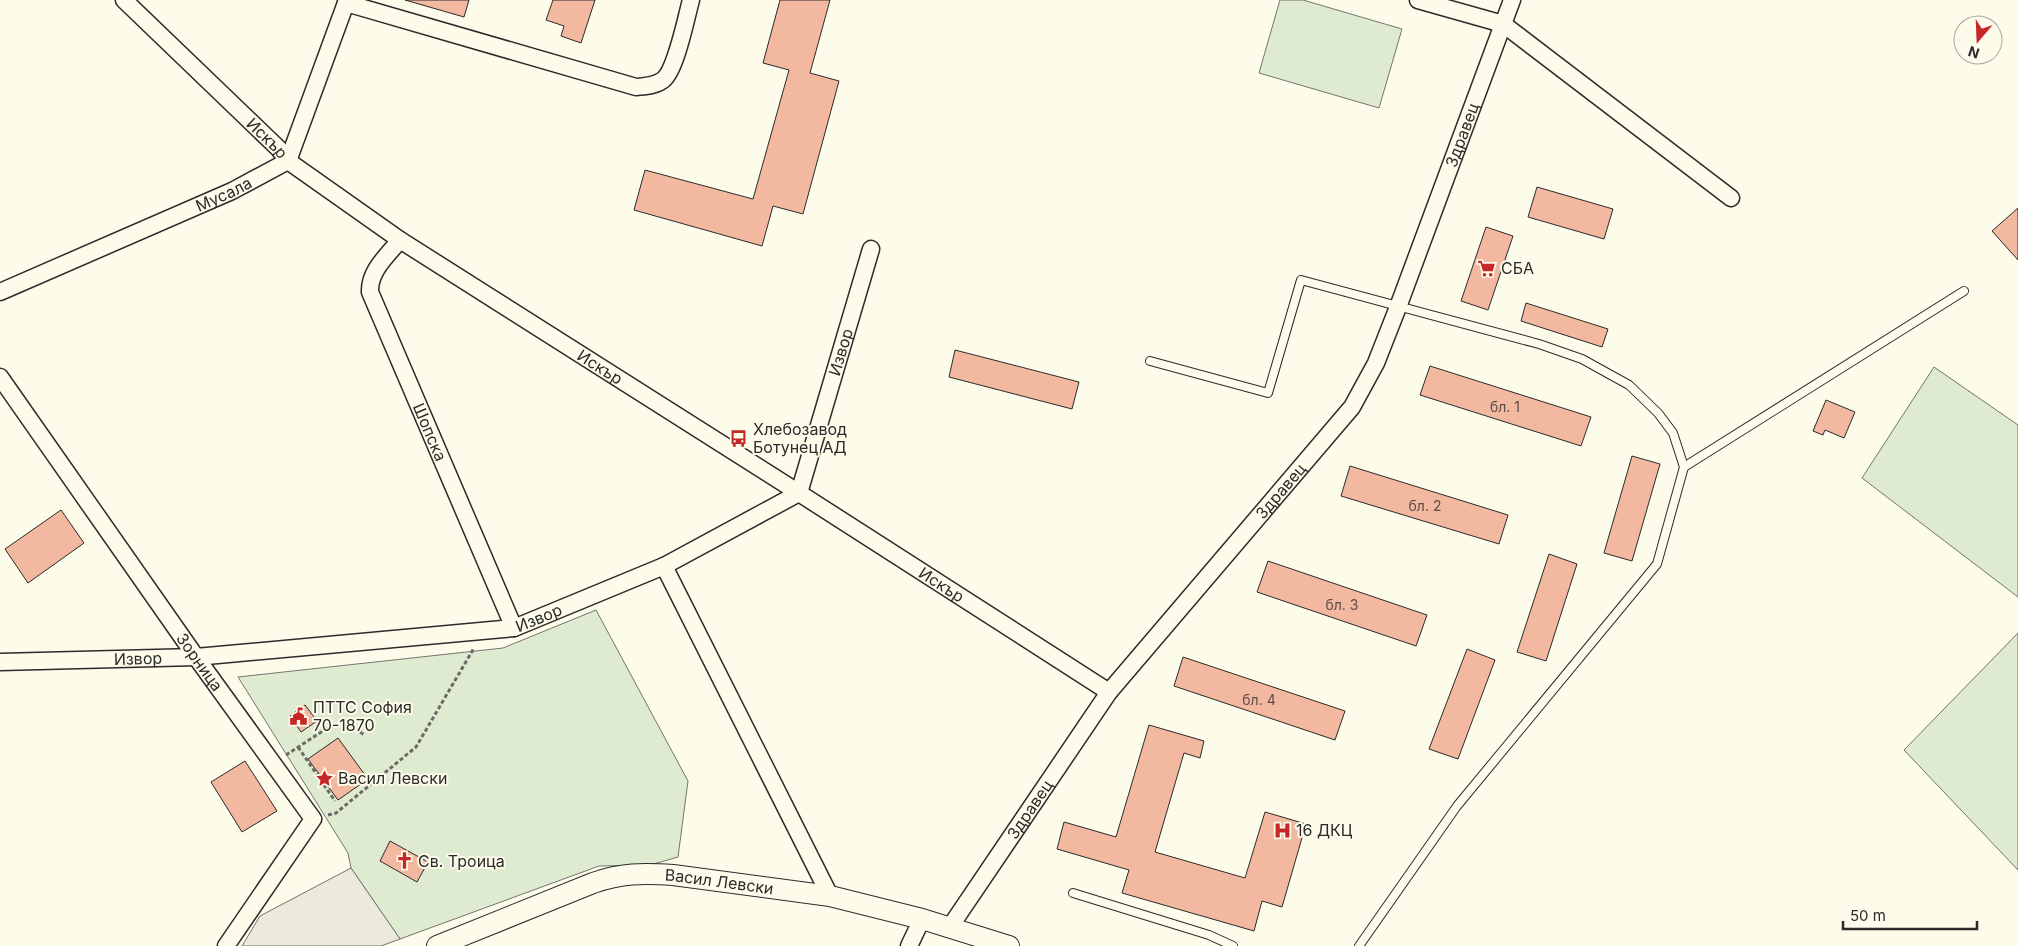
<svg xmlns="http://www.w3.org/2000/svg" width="2018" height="946" viewBox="0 0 2018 946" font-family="Inter,sans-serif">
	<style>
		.green { fill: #deebd1; stroke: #74746e }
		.parking { fill: #eceadb; stroke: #74746e }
		.building { fill: #f2b8a0; stroke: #2b2b2b }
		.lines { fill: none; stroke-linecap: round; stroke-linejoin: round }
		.service-casing { stroke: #2b2b2b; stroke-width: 10 }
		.minor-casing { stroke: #2b2b2b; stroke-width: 19 }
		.tertiary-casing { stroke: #2b2b2b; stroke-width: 22 }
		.path { stroke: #6a6964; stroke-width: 3; stroke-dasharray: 4 2.5; stroke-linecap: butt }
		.service { stroke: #fdfbea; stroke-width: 8 }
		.minor { stroke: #fdfbea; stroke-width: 16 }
		.tertiary { stroke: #fdfbea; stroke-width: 20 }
		.labels { text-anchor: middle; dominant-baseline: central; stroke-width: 4; stroke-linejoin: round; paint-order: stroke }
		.number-label { font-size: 14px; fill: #5d4e48 }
		.street-label { font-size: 16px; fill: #2b2b2b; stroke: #fdfbea }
		.poi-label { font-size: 16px; fill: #2b2b2b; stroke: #fdfbea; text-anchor: start }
	</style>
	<rect width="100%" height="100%" fill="#fdfbea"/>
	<!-- green -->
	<g class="green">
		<path d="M1280 0H1303L1402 29 1379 108 1259 73Z"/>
		<path d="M1934 367 2018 425V597L1862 478Z"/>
		<path d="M596 610 688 781 678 857 650 865 599 866 400 939 351 868 348 853 238 677 503 648Z"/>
		<path d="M2018 633V870L1904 750Z"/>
	</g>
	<!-- parking -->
	<path class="parking" d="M351 868 400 939 381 946H242L260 916Z"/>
	<!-- building -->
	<g class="building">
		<path d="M405 0H469L464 17Z"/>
		<path d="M553 0H595L581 43 561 36 564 26 546 20Z"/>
		<path d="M780 0H830L810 73 839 81 803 214 773 206 762 246 634 210 645 170 753 199 789 70 763 63Z"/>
		<path d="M1537 187 1613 209 1604 239 1528 217Z"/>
		<path d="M2018 208V260L1992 231Z"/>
		<path d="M1486 227 1513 236 1488 310 1461 301Z"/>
		<path d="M1526 303 1608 329 1602 347 1521 321Z"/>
		<path d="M955 350 1079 382 1072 409 949 377Z"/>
		<path d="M1430 366 1591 417 1581 446 1420 395Z"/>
		<path d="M1826 400 1855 412 1844 438 1825 430 1823 435 1813 431Z"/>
		<path d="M1632 456 1660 464 1632 561 1604 553Z"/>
		<path d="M1350 466 1508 515 1499 544 1341 496Z"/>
		<path d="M61 510 84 543 28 583 5 549Z"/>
		<path d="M1549 554 1577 564 1546 661 1517 652Z"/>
		<path d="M1268 561 1427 615 1416 646 1257 592Z"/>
		<path d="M1467 649 1495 660 1458 759 1429 749Z"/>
		<path d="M1183 657 1345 711 1335 740 1174 686Z"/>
		<path d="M305 705 317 721 301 732 290 716Z"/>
		<path d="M1149 725 1204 741 1200 758 1184 753 1155 852 1245 878 1265 812 1306 824 1282 907 1262 901 1254 931 1122 893 1129 870 1057 849 1064 822 1116 837Z"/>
		<path d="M338 738 368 779 338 800 308 759Z"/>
		<path d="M245 761 277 811 242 832 211 782Z"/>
		<path d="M390 841 428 862 417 882 380 861Z"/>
	</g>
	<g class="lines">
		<defs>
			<g id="service">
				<path d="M1150 361 1268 393 1301 280 1539 344 1582 359 1629 385 1658 413 1673 433 1684 467 1657 564 1457 806 1359 946"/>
				<path d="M1684 467 1964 291"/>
				<path d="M1073 893 1209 935 1233 946"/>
			</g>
			<g id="minor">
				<path id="s1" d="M124 0 279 149 288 161 400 240 799 493 1109 692"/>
				<path d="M1418 0 1503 24 1731 198"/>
				<path d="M346 3 636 87C645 86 655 86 663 80 676 70 686 18 691 0"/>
				<path id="s2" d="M400 240C387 256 369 271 370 292L514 628"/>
				<path id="s3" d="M0 292 232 191 288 161 347 0"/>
				<path id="s4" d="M0 377 196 657 313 819 226 946"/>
				<path d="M664 566 830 896"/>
				<path id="s5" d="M0 662 196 657 514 628 664 566 799 493 871 249"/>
				<path id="s6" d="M950 927 1109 692 1352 407 1376 363 1398 307 1512 0"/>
				<path d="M909 946 922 919"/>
			</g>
			<g id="tertiary">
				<path id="s7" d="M437 946 593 883C621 873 643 873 673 875L830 896 922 919 1009 946"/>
			</g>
		</defs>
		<!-- service casing -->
		<use href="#service" class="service-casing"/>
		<!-- minor casing -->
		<use href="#minor" class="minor-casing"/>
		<!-- tertiary casing -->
		<use href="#tertiary" class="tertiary-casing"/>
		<!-- path -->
		<g class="path">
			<path d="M298 747 335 801"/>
			<path d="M286 755 332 725 355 728 364 735"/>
			<path d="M328 815 336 813 416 747 474 648"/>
		</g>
		<!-- service -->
		<use href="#service" class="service"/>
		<!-- minor -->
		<use href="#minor" class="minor"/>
		<!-- tertiary -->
		<use href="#tertiary" class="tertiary"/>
	</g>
	<!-- icons -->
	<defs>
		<symbol id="supermarket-bare" viewBox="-9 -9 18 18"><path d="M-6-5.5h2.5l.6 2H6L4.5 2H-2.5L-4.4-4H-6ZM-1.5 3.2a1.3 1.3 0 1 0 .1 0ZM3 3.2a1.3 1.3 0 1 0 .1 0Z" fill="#c62828" stroke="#fdfbea" stroke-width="2.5" paint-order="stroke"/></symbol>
		<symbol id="bus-bare" viewBox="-9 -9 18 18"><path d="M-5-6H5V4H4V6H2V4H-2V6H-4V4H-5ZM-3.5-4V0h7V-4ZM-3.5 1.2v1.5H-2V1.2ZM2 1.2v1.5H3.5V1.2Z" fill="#c62828" stroke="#fdfbea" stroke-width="2.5" paint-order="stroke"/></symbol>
		<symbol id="civic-bare" viewBox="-9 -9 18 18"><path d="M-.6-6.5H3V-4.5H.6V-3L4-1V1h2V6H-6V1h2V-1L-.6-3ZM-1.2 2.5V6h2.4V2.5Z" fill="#c62828" stroke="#fdfbea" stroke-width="2.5" paint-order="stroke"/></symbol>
		<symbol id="sight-bare" viewBox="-9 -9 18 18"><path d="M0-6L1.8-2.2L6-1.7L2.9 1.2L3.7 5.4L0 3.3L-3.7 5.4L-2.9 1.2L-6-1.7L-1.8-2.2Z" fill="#c62828" stroke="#fdfbea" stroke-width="2.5" paint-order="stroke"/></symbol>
		<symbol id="hospital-bare" viewBox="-9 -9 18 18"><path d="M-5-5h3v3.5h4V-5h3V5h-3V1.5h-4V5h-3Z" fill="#c62828" stroke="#fdfbea" stroke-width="2.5" paint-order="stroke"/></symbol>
		<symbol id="church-bare" viewBox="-9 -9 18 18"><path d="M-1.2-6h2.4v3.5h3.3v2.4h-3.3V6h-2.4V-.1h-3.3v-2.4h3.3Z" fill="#c62828" stroke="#fdfbea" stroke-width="2.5" paint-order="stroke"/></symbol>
	</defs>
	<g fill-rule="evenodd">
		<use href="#supermarket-bare" x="1474" y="256" width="25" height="25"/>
		<use href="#bus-bare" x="726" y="426" width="25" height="25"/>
		<use href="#civic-bare" x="286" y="704" width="25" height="25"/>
		<use href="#sight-bare" x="312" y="766" width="25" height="25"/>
		<use href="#hospital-bare" x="1270" y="818" width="25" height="25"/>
		<use href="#church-bare" x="392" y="848" width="25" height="25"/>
	</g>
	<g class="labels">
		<!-- number labels -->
		<g class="number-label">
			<text x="1505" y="406">бл. 1</text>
			<text x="1425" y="505">бл. 2</text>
			<text x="1342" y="604">бл. 3</text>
			<text x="1259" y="699">бл. 4</text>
		</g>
		<!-- street labels -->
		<g class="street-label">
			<text stroke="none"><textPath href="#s6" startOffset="952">Здравец</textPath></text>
			<text stroke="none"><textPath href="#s1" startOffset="199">Искър</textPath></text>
			<text stroke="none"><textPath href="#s3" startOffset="244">Мусала</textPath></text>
			<text stroke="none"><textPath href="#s5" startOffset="978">Извор</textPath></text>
			<text stroke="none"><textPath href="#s1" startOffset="604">Искър</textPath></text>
			<text stroke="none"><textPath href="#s2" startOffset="214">Шопска</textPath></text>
			<text stroke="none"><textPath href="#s6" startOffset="548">Здравец</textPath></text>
			<text stroke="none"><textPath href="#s1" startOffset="1009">Искър</textPath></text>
			<text stroke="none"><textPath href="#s5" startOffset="542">Извор</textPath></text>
			<text stroke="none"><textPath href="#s5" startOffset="138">Извор</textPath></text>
			<text stroke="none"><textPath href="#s4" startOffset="348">Зорница</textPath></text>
			<text stroke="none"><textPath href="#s6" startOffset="142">Здравец</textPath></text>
			<text stroke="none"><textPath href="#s7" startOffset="296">Васил Левски</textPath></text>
		</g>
		<!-- poi labels -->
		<g class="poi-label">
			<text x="1501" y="268">СБА</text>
			<text x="753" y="429">Хлебозавод<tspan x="753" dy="18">Ботунец АД</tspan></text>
			<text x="313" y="707">ПТТС София<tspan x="313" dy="18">70-1870</tspan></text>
			<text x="338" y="778">Васил Левски</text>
			<text x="1296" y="830">16 ДКЦ</text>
			<text x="418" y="861">Св. Троица</text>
		</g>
	</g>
	<!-- north arrow -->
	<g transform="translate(1978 40) rotate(199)"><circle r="24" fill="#fdfbea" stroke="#a9a89e"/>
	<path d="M0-4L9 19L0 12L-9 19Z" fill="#c62828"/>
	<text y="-8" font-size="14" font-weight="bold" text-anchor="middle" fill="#2b2b2b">N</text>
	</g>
	<!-- scale -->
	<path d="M1843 921v8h134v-8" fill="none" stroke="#2b2b2b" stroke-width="2.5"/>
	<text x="1850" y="921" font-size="15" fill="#2b2b2b" stroke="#fdfbea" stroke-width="4" paint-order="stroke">50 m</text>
</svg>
